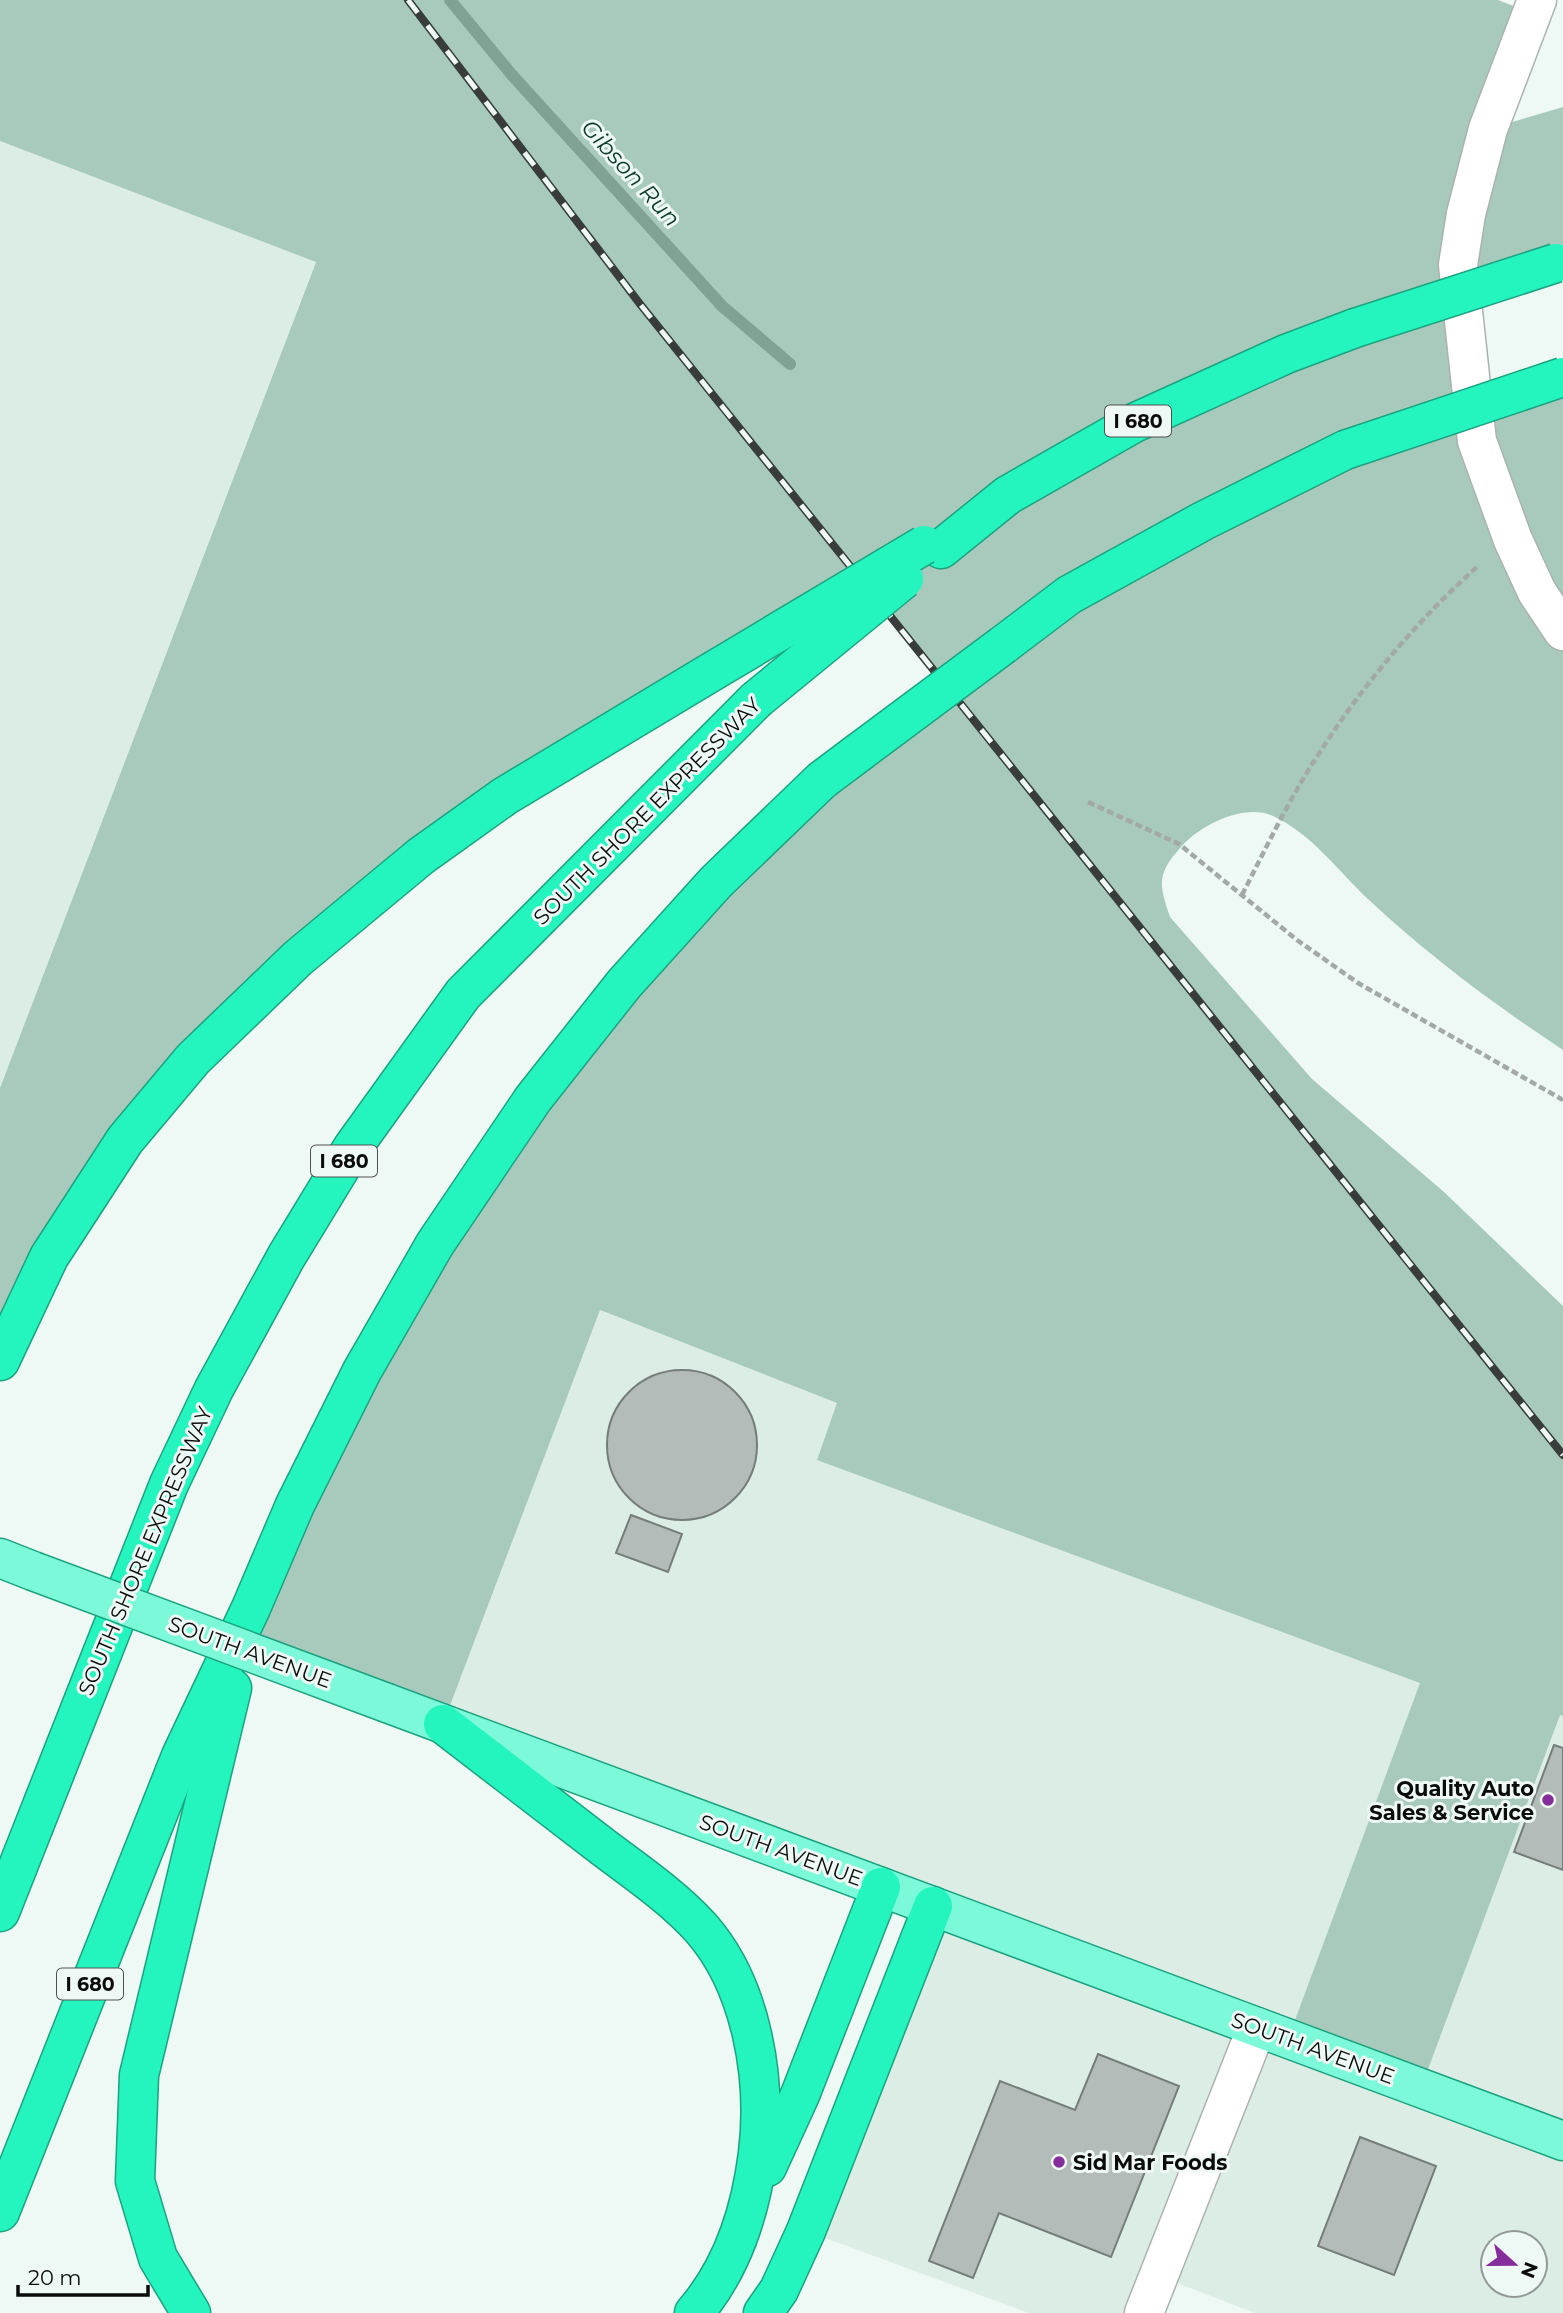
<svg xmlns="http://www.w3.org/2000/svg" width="1563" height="2313" viewBox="0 0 1563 2313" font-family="Montserrat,sans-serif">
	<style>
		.built { fill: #dcede6; fill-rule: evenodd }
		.forest { fill: #a7cabc }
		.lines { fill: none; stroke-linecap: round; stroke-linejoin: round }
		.stream { stroke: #80a294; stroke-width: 12 }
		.building { fill: #b3bcb8; stroke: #757d7a; stroke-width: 2 }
		.minor-casing { stroke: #aab3af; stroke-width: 41 }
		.major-casing { stroke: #1ba37f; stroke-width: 41 }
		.highway-casing { stroke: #1ba37f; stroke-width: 41 }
		.path { stroke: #a2a9a6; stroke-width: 4.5; stroke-dasharray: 7 3.5; stroke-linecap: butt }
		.minor { stroke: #fff; stroke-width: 38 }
		.major { stroke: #7cf9d8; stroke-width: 38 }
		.highway { stroke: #24f5be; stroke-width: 38 }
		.rail-casing { stroke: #383d3b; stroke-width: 8 }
		.rail { stroke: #eef8f4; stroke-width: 5; stroke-dasharray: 16; stroke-linecap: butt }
		.major-bridge-casing { stroke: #1ba37f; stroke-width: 41; stroke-linecap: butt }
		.highway-bridge-casing { stroke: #1ba37f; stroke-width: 41; stroke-linecap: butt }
		.major-bridge { stroke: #7cf9d8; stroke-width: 38 }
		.highway-bridge { stroke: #24f5be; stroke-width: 38 }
		.poi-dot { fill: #852e9b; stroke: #eef8f4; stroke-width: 2.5 }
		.labels { text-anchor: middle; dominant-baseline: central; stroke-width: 6; stroke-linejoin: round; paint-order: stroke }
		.shield { fill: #eef8f4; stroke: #4e5351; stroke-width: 2 }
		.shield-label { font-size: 19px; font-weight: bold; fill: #090c0b }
		.street-label { font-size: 21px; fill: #090c0b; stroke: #eef8f4 }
		.poi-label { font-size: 21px; font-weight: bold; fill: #090c0b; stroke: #eef8f4; text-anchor: end }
		.water-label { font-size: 23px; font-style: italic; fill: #093b2c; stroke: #eef8f4 }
	</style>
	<rect width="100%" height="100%" fill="#eef8f4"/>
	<!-- built -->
	<g class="built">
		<path d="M0 141 316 261 0 1088Z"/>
		<path d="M599 1310 1563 1686V2313H1255L1159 2276 1144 2313H1029L806 2231 932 1906 443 1724ZM1493 2243H1535V2285H1493Z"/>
	</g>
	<!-- forest -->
	<path class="forest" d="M0 0H1498L1532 13 1489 129 1563 107V261L1462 294 1474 409 1563 378V1050C1495 1005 1429 956 1369 900 1338 871 1312 834 1273 816 1244 803 1201 825 1182 846 1156 874 1159 884 1170 917L1312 1079 1444 1192 1563 1306V1716L1560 1715 1421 2088 1288 2039 1420 1683 817 1460 837 1403 600 1310 443 1724 246 1650 362 1371 624 984 947 687 861 579 505 796 193 1059 0 1361V1088L316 262 0 141Z"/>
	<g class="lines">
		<!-- stream -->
		<path class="stream" d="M450 0 512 75 722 306 790 364"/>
	</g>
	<!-- building -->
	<g class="building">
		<circle cx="682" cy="1445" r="75"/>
		<path d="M631 1515 682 1534 668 1572 616 1553Z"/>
		<path d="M1554 1745 1563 1748V1870L1514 1852Z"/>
		<path d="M1098 2054 1179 2086 1111 2257 999 2213 973 2278 929 2261 1000 2081 1075 2110Z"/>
		<path d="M1360 2137 1436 2166 1394 2275 1318 2246Z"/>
	</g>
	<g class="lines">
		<defs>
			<g id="minor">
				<path d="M1537 0 1488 129 1466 214 1458 265 1477 441 1513 540 1537 592 1563 631"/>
				<path d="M1144 2313 1257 2027"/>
			</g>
			<g id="major">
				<path d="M0 1558 33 1571"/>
				<path d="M387 1703 1563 2141"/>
			</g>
			<g id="highway">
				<path d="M941 549 1008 495 1134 423 1286 354 1355 328"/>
				<path d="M1003 645 1069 595 1203 521 1345 450"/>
				<path d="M0 1361 49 1257 125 1140 193 1059 298 958 421 856 505 796 713 671"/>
				<path d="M443 1724C497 1765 550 1806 603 1847 636 1872 673 1897 701 1928 752 1986 767 2079 758 2153 751 2210 732 2269 694 2313"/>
				<path d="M0 1912 169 1484 214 1389 286 1257 353 1147 463 994 756 700"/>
				<path d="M767 2167 800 2095 881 1887"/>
				<path d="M0 2212 181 1756 251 1608 295 1505 362 1371 435 1244 533 1099 624 984 716 882 822 780 858 753"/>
				<path d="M191 2313 158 2258 135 2181 139 2075 232 1688"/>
				<path d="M763 2313 779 2290 806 2231 933 1906"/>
			</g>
		</defs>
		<!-- minor casing -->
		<use href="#minor" class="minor-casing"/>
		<!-- major casing -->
		<use href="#major" class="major-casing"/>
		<!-- highway casing -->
		<use href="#highway" class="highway-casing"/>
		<!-- path -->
		<g class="path">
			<path d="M1088 802 1179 844 1297 940 1358 983 1563 1100"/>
			<path d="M1242 895C1267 846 1291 795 1322 749 1365 682 1419 619 1478 566"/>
		</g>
		<!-- minor -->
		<use href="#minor" class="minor"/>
		<!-- major -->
		<use href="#major" class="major"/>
		<!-- highway -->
		<use href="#highway" class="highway"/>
		<defs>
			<path id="rail" d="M408 0 640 304 1563 1455"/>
		</defs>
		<!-- rail casing -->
		<use href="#rail" class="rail-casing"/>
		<!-- rail -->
		<use href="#rail" class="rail"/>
		<defs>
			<path id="major-bridge" d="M33 1571 387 1703"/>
			<g id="highway-bridge">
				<path d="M1355 328 1556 263"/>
				<path d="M1345 450 1563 377"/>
				<path d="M713 671 924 545"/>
				<path d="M756 700 904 579"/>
				<path d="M858 753 1003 645"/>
			</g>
		</defs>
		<!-- major-bridge casing -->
		<use href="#major-bridge" class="major-bridge-casing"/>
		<!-- highway-bridge casing -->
		<use href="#highway-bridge" class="highway-bridge-casing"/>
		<!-- major-bridge -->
		<use href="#major-bridge" class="major-bridge"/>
		<!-- highway-bridge -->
		<use href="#highway-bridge" class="highway-bridge"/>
	</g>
	<!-- markers -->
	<g class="poi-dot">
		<circle cx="1548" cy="1800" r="7"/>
		<circle cx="1059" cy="2162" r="7"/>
	</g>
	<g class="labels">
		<!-- shield labels -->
		<g class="shield">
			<rect x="1105" y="405.5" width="66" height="31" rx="5"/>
			<rect x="311" y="1145.5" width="66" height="31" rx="5"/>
			<rect x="57" y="1968.5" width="66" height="31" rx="5"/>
		</g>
		<g class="shield-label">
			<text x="1138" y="421">I 680</text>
			<text x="344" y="1161">I 680</text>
			<text x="90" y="1984">I 680</text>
		</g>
		<!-- street labels -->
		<g class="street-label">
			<text transform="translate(647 811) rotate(-45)">SOUTH SHORE EXPRESSWAY</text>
			<text transform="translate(145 1551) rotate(-67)">SOUTH SHORE EXPRESSWAY</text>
			<text transform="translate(250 1652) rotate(20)">SOUTH AVENUE</text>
			<text transform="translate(781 1850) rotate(20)">SOUTH AVENUE</text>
			<text transform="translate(1313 2048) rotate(20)">SOUTH AVENUE</text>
		</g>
		<!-- poi labels -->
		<g class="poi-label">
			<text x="1534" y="1788">Quality Auto<tspan x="1534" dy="24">Sales &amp; Service</tspan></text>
			<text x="1073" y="2162" text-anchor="start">Sid Mar Foods</text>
		</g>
		<!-- water labels -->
		<g class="water-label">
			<text transform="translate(631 173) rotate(48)">Gibson Run</text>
		</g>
	</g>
	<!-- north arrow -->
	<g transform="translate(1514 2264) rotate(111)"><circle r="33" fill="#eef8f4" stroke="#929a97" stroke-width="2"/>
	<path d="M0-5L12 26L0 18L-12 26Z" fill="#852e9b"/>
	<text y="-10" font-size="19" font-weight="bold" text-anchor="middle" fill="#090c0b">N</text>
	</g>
	<!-- scale -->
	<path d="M18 2285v10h130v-10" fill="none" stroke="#090c0b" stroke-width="3.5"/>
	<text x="28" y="2285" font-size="21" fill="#090c0b" stroke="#eef8f4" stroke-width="5" paint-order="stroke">20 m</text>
</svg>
